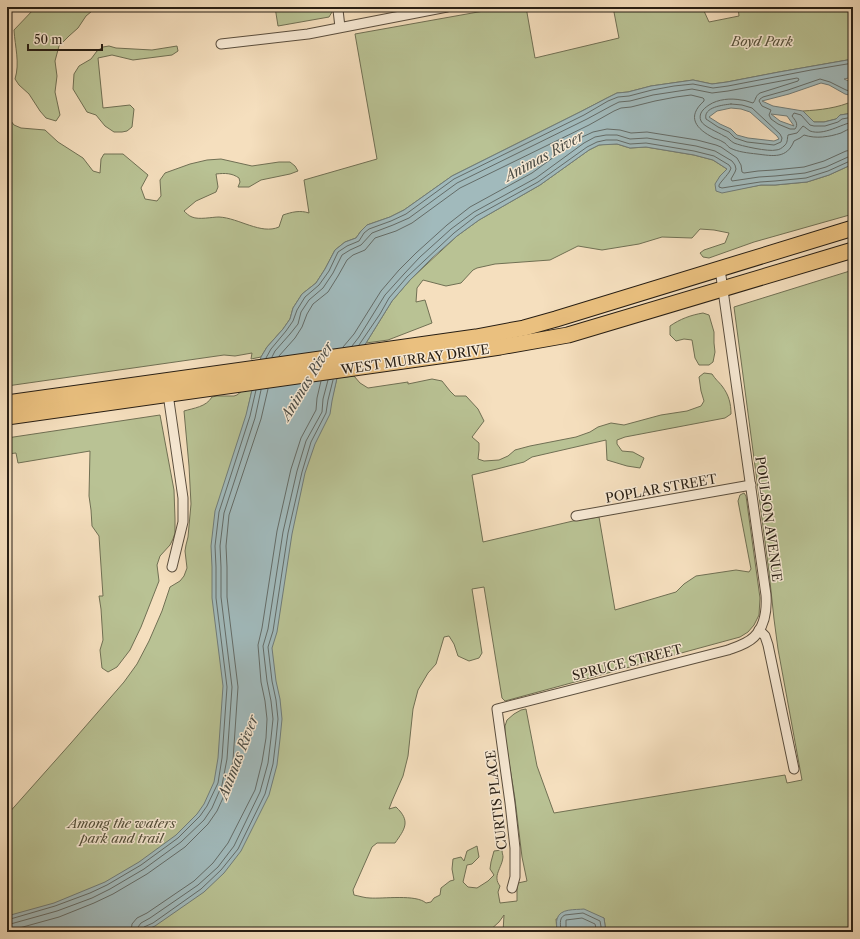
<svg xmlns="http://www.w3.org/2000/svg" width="860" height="939" viewBox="0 0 860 939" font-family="'Libre Caslon Text',serif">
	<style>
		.green { fill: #b9c294; stroke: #707054 }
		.water { fill: #a1babc; stroke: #707c79; fill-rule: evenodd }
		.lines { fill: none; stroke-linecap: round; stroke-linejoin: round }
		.shore { stroke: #646c68; stroke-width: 1 }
		.minor-casing { stroke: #5a4e3e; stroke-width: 11 }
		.trunk-casing { stroke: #271e14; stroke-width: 17 }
		.minor { stroke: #f8ead5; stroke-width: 9 }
		.trunk { stroke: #eac07f; stroke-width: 15 }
		.labels { text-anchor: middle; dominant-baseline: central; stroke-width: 3; stroke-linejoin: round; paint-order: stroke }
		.park-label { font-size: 13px; font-style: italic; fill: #534f3a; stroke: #f8ead5 }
		.street-label { font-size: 13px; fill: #271e14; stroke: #f8ead5 }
		.water-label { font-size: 14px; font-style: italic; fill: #4c4d46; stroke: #f8ead5 }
	</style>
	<rect width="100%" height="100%" fill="#f5dfbe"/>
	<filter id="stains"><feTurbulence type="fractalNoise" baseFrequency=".005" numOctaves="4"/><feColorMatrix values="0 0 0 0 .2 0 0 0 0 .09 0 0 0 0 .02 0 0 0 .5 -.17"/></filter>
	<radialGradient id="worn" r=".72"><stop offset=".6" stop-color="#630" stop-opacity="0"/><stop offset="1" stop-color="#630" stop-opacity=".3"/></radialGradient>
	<!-- green -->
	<g class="green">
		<path d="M34 7H97L86 16 78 28 69 36 59 46 55 61 57 76 55 92 60 115 56 121 46 118 40 111 29 94 19 85 15 79C20 63 15 47 14 30L34 9Z"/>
		<path d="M275 7H332V12L329 17 278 26Z"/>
		<path d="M506 7H526L535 58 619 38 613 7H703L704 11 709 22 739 16 738 7H853V59L779 72 727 82 712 84 693 80 651 86 628 92 617 93 607 98 582 111 452 176 404 210 390 217 367 225 361 231 356 238 345 242 335 250 325 269 316 283 302 294 293 308 290 319 283 329 267 347 261 357 251 359 252 353 235 356 224 355 7 386V116L14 125 21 128 45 130 58 142 83 158 93 171 100 173 101 159 104 154H123L148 175 141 188 145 199 157 201 161 196 160 180 165 173 190 164 207 160 221 159 252 166 279 162H290L295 166 298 171 290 174 261 180 249 187H238L240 182 239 178C232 173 225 173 216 174L218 187 216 192 196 201 184 211C186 213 189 216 192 217 199 220 212 217 219 217 239 218 261 235 279 227L283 215C292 212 300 210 309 213L304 180 377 159 355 34Z"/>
		<path d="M109 46 116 48 152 50 177 46 178 51 172 55 133 60 112 55 98 58 103 108 130 105 134 109 132 127 127 131 122 132H114L105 126 96 115 87 112 73 89 74 74 79 66 91 59 97 51 103 47Z"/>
		<path d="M853 101V113L840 115 836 119 824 122H813L803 111C820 110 838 108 853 101Z"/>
		<path d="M607 144H617L630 148 646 147 694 155 713 160 727 169 720 176 722 192 761 185H775L807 182 829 175 853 164V214L754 242 709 258 703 257 700 253 704 250 725 243 729 233 714 230 700 229 692 238 662 237 639 244 602 250 578 246 550 260 495 264 477 268 473 270 461 283 446 286 423 280 417 288 416 302 425 300 432 323 388 340 366 343 392 301 410 280 427 264 457 236 479 220 540 185 589 150 599 145Z"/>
		<path d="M853 270V932H606L604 918 556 919 557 932H503L504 915 499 922 488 932H142L152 928 123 932H7V815L71 743 124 682 137 664 149 641 162 611 170 587 180 581 184 576 187 568 185 551 186 545 188 537 191 504 189 466 184 411C194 408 206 407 212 397L217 396H234L237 395 242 391 252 390 248 408 333 394 337 378 354 376 360 383 368 388 408 382V384L432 379 442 381 450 391 455 396H466L478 409 484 421 472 437 479 443V450L478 459 484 461 499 460 508 456 515 450 530 446 576 437 590 432 598 427 611 423 624 425 661 415 687 411 701 406 704 401 701 391 699 377 704 373 712 374C716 380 718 381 722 386 729 395 731 404 731 414L725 418 625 437 617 440V444L622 451 633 452 644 458 640 468 627 466 607 460 606 440 532 457 524 462 497 469 472 475 483 542 573 521 599 517 615 610 676 592 684 584 696 576 736 570 749 572 751 569 738 501 740 495 744 493 746 496 760 598 759 615 754 625 748 632 740 637 505 701 502 698 484 587 472 589 482 653 479 658 469 661 458 656 454 644 449 636 444 637 436 664 428 673 418 690 413 709 408 756 403 776 392 801 389 809 396 807C411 821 405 829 395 843H377L372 847 353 890 354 895C359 896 365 898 370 898 383 899 416 894 426 903L431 902 434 898 440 895 441 888 450 881 454 880 452 869 453 859 461 857 464 861 467 851 477 846 479 857 472 864 467 865 463 882 468 887 477 888 488 881 494 875 490 869 491 862 494 851 502 850C502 853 503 855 503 857 502 868 492 876 500 886L498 892 500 903 517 901V890L518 883 527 881 522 857 515 799 505 737V726L507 720 514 714 521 710 526 709 537 766 554 813 785 775 787 783 802 780 778 649 774 619 769 572 734 307Z"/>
		<path d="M703 313 709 315 714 332V343L715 352 713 362 709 365H699L695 358 692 340 684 339 676 341 670 335V326C680 319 691 315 703 313Z"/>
		<path d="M160 415 174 490 175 519V533L173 539 170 545 160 556 157 565 159 581 141 627 130 650 117 667 108 672 102 668 100 650 103 640 101 609 99 596H103L99 536 92 526 91 510 89 496 90 451 18 463 16 453 7 454V438Z"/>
	</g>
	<!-- water -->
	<g class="water">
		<path d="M853 59V77L844 79 853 83V96L845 94 829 85 821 83 789 94 762 101 773 106 803 111 814 122H824L836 119 840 115 853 113V164L829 175 807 182 775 185H761L722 193 716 191 715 184 720 176 727 169 713 160 694 155 646 147 630 148 617 144 599 145 589 150 540 185 479 220 457 236 432 258 410 280 392 301 366 343 337 378 332 401 330 414 315 444 305 473 292 534 277 632 272 648 276 681 280 699 282 719 280 739 277 765 269 795 241 851 224 873 204 892 155 926 142 932H7V916L54 903 105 882 139 862 176 835 197 814 204 804 214 782 218 758 223 686 212 598V567L211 546 215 511 246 415 252 390 261 357 267 347 283 329 290 319 293 308 302 294 316 283 325 269 335 250 345 242 356 238 361 231 367 225 390 217 404 210 452 176 582 111 607 98 617 93 628 92 651 86 693 80 712 84 727 82 779 72ZM731 108 741 109 750 112 777 136 779 139 774 141 748 138 737 135 731 129 720 124 709 117 717 111ZM771 114 787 116 794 126 780 121Z"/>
		<path d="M584 909 604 918 606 932H557C557 928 556 922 557 919 560 908 575 910 584 909Z"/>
	</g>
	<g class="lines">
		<!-- shore -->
		<g class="shore">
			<path d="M853 92 846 90 830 82 820 79 788 90 763 97 760 99 759 101 762 106 771 110 769 115 771 119 778 124 790 129H795C799 124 795 120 792 116L794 113 801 115 810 125 814 126H825L838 122 842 119 853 117"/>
			<path d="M731 104 742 105 752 108 780 134 782 138 781 142 774 145 747 142 735 138 729 132 718 127 706 119C703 107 723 105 731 104Z"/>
			<path d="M359 345 380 314 389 298 407 277 424 261 454 233 476 216 538 182 587 147 597 142 606 140H617L630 144 646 143 694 151 714 156 729 165 731 168C730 173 722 180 719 185V187L722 188 760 182 775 181 806 178 828 171 850 161H853"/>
			<path d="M352 346 359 337 385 295 404 274 420 257 451 229 474 212 536 178 584 143 595 137 606 135H617L630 139 647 138 696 146 715 151 732 161 735 165 736 169 735 172 731 179 732 181 759 177 775 176 805 173 826 167 848 157 853 156"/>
			<path d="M343 347 354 334 381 291 399 270 416 253 447 225 470 207 532 173 580 138 593 132 607 129 620 130 631 133 647 132 697 140 716 145 721 147 737 158 741 165 742 172 744 173 758 171 774 170 804 167 824 161 846 151 853 150"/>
			<path d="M279 356 295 338 302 327 307 314 313 304 328 292 338 276 347 260 353 255 365 250 375 238 396 231 412 223 460 188 589 125 614 111 621 108 631 107 655 101 676 97 691 95 703 98 704 99V101C686 117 696 129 714 138 717 139 720 140 723 142 726 143 727 146 730 148 738 152 748 153 757 154 773 156 787 159 794 141L800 138 804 135C816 139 829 137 841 133 845 131 848 129 853 128"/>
			<path d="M272 357 275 351 290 334 298 324 301 312 309 300 323 288 333 273 342 255 350 250 361 245 372 233 393 225 409 218 457 183 587 119 611 106 619 102 630 101 653 95 692 89 712 93 728 91 797 78 799 79 798 81 760 93C755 96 756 100 753 103 749 102 745 100 741 100 731 98 718 99 709 105 703 109 698 114 701 121 704 127 718 132 724 136 728 137 730 141 734 143 741 146 769 152 776 150 779 150 782 148 784 146 788 143 787 139 788 135L797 133 803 126C805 127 807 129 810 131 824 136 841 124 853 122"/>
			<path d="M266 358 271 349 286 331 293 321 297 310 305 297 319 285 329 271 338 252 347 246 359 241 364 233 369 229 391 221 406 214 454 179 584 115 608 101 618 97 629 96 652 90 674 86 693 84 713 88 728 86 811 70 853 63"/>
			<path d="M7 920 55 906 90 893 107 885 141 865 178 838 200 816 207 806 218 783 222 758 227 687 216 598V567L215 546 219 512 250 416 256 390"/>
			<path d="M7 925 57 911 92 898 110 889 144 869 181 842 204 820 212 808 222 785 227 759 232 687 221 597V567L220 546 224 513 255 418 261 390"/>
			<path d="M7 931 12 930 59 917 94 903 113 894 147 874 185 847 208 824 217 811 228 787 233 760 238 687 227 597V567L226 546 229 515 261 419 268 389"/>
			<path d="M131 932 132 924 137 918 147 913 194 881 213 863 228 843 255 790 262 762 266 738 267 719 265 701 261 682 258 645 262 628 277 531 291 469 301 438 316 410 317 398 321 381"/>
			<path d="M137 932 138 927 141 923 150 918 198 885 218 867 234 846 260 792 268 763 271 738 273 719 271 701 267 681 263 646 268 629 283 532 297 471 306 441 322 412 323 399 328 380"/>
			<path d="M142 932V929L144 927 153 923 201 889 221 870 238 849 265 794 273 764 276 739 278 719 276 700 272 681 268 647 273 631 288 533 302 472 311 442 326 413 328 400 333 380"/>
			<path d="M561 932C561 926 558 918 565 915L583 913 600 921 602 932"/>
			<path d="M566 932V920L582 918 595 924 597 932"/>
		</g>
		<defs>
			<g id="minor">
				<path d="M339 7 338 10 340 27"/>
				<path d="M221 44 308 34 447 7"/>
				<path d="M168 394 183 498V522L172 567"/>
				<path d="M576 516 751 485"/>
				<path d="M759 630 765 636 768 645 794 769"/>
				<path d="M512 888 515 877V848L510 803 497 709 728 650C736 647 747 644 754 637 765 626 767 610 766 595L720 269"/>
			</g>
			<g id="trunk">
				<path d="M7 403 476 337 524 328 556 319 853 228"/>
				<path d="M7 417 460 353 500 347 568 335 853 250"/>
			</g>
		</defs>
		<!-- minor casing -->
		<use href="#minor" class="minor-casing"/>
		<!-- trunk casing -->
		<use href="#trunk" class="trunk-casing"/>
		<!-- minor -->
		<use href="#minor" class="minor"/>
		<!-- trunk -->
		<use href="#trunk" class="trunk"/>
	</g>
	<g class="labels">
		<!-- park labels -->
		<g class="park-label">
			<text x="762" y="41">Boyd Park</text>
			<text x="122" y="823">Among the waters<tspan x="122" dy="15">park and trail</tspan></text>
		</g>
		<!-- street labels -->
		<g class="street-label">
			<text transform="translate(415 359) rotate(-8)">WEST MURRAY DRIVE</text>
			<text transform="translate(661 488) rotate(-10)">POPLAR STREET</text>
			<text transform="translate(769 519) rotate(82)">POULSON AVENUE</text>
			<text transform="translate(627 662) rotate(-14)">SPRUCE STREET</text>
			<text transform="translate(496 800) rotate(-97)">CURTIS PLACE</text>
		</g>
		<!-- water labels -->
		<g class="water-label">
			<text transform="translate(544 156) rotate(-29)">Animas River</text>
			<text transform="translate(307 381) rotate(-59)">Animas River</text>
			<text transform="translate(238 757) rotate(-69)">Animas River</text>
		</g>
	</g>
	<!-- margin -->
	<rect width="860" height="939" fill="none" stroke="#f5dfbe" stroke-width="24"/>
	<rect x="8" y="8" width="844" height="923" fill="none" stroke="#271e14" stroke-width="2"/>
	<rect x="12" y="12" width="836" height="915" fill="none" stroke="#271e14"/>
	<!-- scale -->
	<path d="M28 44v6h74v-6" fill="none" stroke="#271e14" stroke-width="2"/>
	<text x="34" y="44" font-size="12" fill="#271e14" stroke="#f8ead5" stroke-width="3" paint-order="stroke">50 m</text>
	<rect width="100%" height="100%" filter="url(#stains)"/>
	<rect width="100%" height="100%" fill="url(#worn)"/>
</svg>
